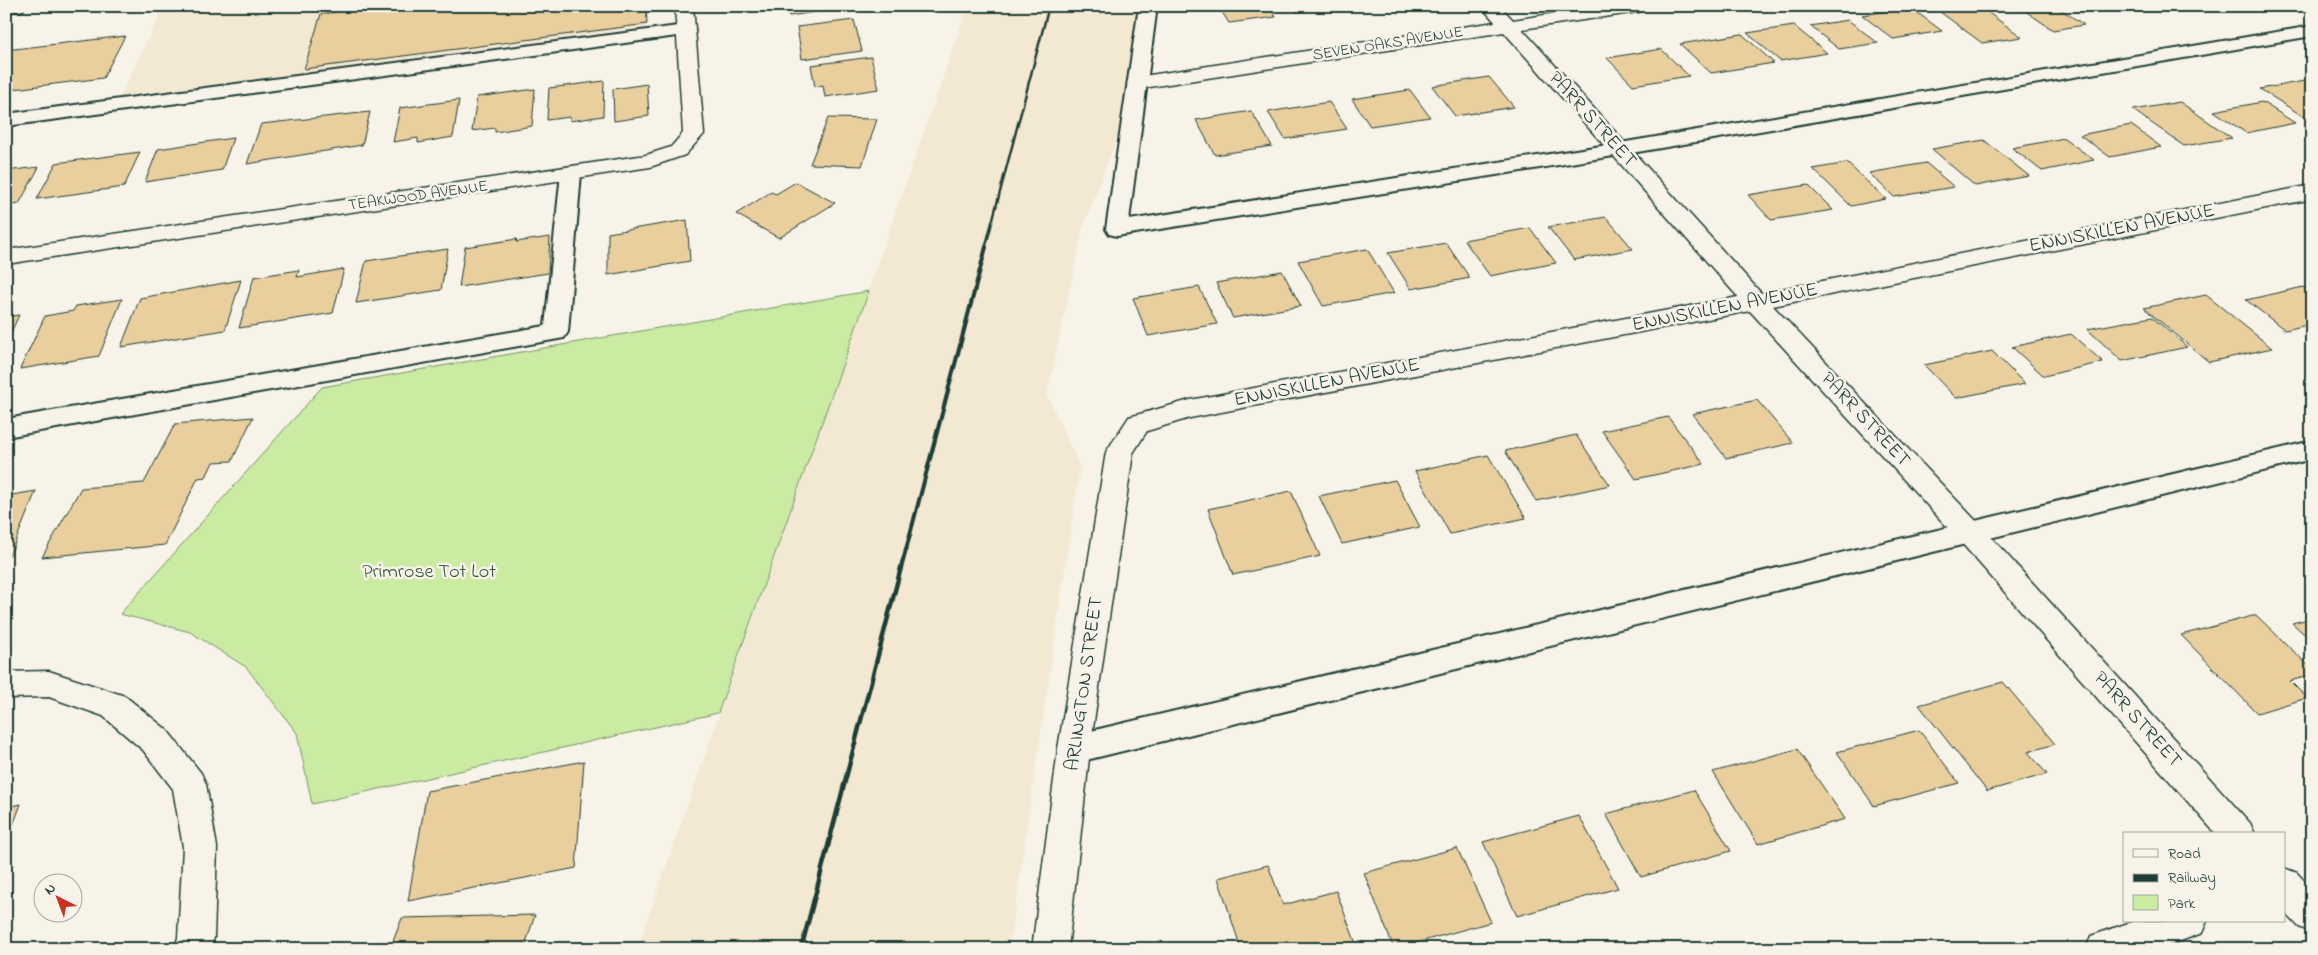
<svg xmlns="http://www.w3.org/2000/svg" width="2318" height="955" viewBox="0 0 2318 955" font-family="'Indie Flower',sans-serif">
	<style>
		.built { fill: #f3e8d2 }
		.green { fill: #cbeaa2; stroke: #75946b }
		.building { fill: #e9ce9e; stroke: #1f3d34 }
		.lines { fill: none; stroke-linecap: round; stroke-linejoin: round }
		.service-casing { stroke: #1f3d34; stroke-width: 4 }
		.minor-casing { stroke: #1f3d34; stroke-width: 3 }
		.tertiary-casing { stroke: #1f3d34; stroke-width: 3 }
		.service { fill: #f7f3e8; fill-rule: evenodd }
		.minor { fill: #f7f3e8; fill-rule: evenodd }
		.tertiary { fill: #f7f3e8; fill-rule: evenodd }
		.rail-far2 { stroke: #1f3d34; stroke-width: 2.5 }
		.rail-far1 { stroke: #1f3d34; stroke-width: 4 }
		.rail { stroke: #1f3d34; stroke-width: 4.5 }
		.labels { text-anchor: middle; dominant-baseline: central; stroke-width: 5; stroke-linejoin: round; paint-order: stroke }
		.far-street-label { font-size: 16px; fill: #1f3d34; stroke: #f7f3e8 }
		.street-label { font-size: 20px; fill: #1f3d34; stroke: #f7f3e8 }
		.park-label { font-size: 20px; fill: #395744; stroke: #f7f3e8 }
	</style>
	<rect width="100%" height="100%" fill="#f7f3e8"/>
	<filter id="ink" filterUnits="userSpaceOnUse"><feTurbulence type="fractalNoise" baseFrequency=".02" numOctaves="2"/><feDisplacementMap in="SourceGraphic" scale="10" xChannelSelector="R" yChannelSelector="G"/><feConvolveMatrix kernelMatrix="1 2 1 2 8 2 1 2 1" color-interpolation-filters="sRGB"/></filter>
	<g filter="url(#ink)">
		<!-- built -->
		<g class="built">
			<path d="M216 6H647V27L120 97 161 13Z"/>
			<path d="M968 6H1148L1137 83 1083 228 1047 395 1080 467 1009 949H637Z"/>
		</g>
		<!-- green -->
		<path class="green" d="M869 291 718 713 312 804 297 733 246 667 190 632 120 614 322 387Z"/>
		<!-- building -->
		<g class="building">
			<path d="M381 6H646L647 24 304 69 321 14Z"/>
			<path d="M787 6H842L843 8 789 16Z"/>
			<path d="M1218 6H1269L1276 17 1229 23Z"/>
			<path d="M1292 6H1335L1296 12Z"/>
			<path d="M1932 6H1979L2022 37 1982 43Z"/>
			<path d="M2018 6H2056L2084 25 2053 30Z"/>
			<path d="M2084 6H2138L2094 13Z"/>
			<path d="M1911 8 1942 31 1893 39 1862 15Z"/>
			<path d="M854 20 862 51 802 59 797 27Z"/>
			<path d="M1848 20 1878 43 1839 49 1810 26Z"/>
			<path d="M1794 26 1827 53 1780 61 1747 33Z"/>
			<path d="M1742 34 1774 63 1711 73 1680 44Z"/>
			<path d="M125 36 103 78 6 90V50Z"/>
			<path d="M1661 49 1689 76 1633 85 1607 58Z"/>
			<path d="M871 57 879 89 825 97 823 85 815 87 811 65Z"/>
			<path d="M1489 77 1514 107 1455 116 1432 86Z"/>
			<path d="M2310 80 2312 82V122L2260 89Z"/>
			<path d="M604 81 603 116 570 121V117L547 120 549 88Z"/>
			<path d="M647 84 649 116 614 121 613 89Z"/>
			<path d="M535 89 532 126 495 132V128L472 131 477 97Z"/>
			<path d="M1410 90 1430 117 1370 126 1352 99Z"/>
			<path d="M459 100 453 137 418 143V138L393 142 400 108Z"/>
			<path d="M1329 102 1347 129 1285 139 1268 112Z"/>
			<path d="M2180 102 2232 138 2184 146 2133 110Z"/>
			<path d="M2262 102 2295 123 2246 133 2214 111Z"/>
			<path d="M1251 111 1272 146 1215 155 1196 120Z"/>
			<path d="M370 112 362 145 247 164 261 124Z"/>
			<path d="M828 118 877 119 862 166 810 164Z"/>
			<path d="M2131 125 2161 147 2110 157 2080 135Z"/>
			<path d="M233 138 222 170 145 182 158 149Z"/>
			<path d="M2064 138 2094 160 2042 171 2012 148Z"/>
			<path d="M1984 140 2029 176 1975 186 1932 149Z"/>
			<path d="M140 152 124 187 37 199 56 163Z"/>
			<path d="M1847 163 1886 199 1851 206 1813 169Z"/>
			<path d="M1926 163 1954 187 1894 197 1869 173Z"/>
			<path d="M39 167 19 204 6 206V171Z"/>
			<path d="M796 182 835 203 779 238 736 214 771 192 776 194Z"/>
			<path d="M1808 185 1833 210 1771 220 1748 195Z"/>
			<path d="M1606 217 1633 249 1574 260 1548 227Z"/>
			<path d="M687 220 690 261 608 275V233Z"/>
			<path d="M1530 228 1556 263 1490 276 1464 240Z"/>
			<path d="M550 237 548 273 459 287 465 247 517 239 516 242Z"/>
			<path d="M1446 243 1470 278 1411 289 1388 253Z"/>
			<path d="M448 249 441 290 356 303 366 261Z"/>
			<path d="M1367 249 1394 293 1323 306 1298 261Z"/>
			<path d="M344 269 333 313 239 328 254 277 299 270 297 277Z"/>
			<path d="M1282 271 1301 306 1233 318 1216 283Z"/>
			<path d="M241 280 225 330 121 347 140 298Z"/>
			<path d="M1199 287 1217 324 1148 336 1133 298Z"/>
			<path d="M2303 287 2312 294V324L2285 330 2246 300Z"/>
			<path d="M2206 295 2272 348 2209 362 2144 308Z"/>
			<path d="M122 299 99 356 20 369 45 316 73 311 76 306Z"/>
			<path d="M19 315 6 343V317Z"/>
			<path d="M2152 317 2187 347 2122 361 2087 329Z"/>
			<path d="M2071 334 2103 362 2044 376 2012 347Z"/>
			<path d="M1992 351 2025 384 1956 398 1924 365Z"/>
			<path d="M1757 400 1793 443 1726 458 1692 414Z"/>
			<path d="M253 417 232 461 213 462 206 477 198 478 165 545 42 557 81 488 144 483 175 424Z"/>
			<path d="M1668 417 1704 464 1636 479 1602 431Z"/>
			<path d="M1576 435 1610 485 1536 501 1505 451Z"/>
			<path d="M1488 455 1526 518 1450 534 1415 471Z"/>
			<path d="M1395 480 1420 527 1342 544 1319 496Z"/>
			<path d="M36 491 12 550 6 561V496Z"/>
			<path d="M1291 491 1320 556 1233 575 1208 509Z"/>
			<path d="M2256 615 2312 669V675L2290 681 2307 698 2257 713 2181 635Z"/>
			<path d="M2312 618V641L2292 623Z"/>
			<path d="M2003 682 2055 744 2028 752 2047 774 1987 791 1919 705Z"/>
			<path d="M1919 730 1959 783 1874 806 1837 752Z"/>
			<path d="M1797 749 1845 819 1758 844 1713 772Z"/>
			<path d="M584 761 576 868 408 901 427 791Z"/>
			<path d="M1694 790 1731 851 1641 877 1606 814Z"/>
			<path d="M21 804 6 844V807Z"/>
			<path d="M1579 816 1618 888 1517 916 1483 842Z"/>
			<path d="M1457 848 1491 922 1394 949 1364 873Z"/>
			<path d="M1268 865 1283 905 1336 891 1358 949H1241L1218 878Z"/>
			<path d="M535 915 524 949H390L402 918Z"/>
		</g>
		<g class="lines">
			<defs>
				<g id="service">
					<path d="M1139 6H1157L1129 220 1620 143 2312 26V36L1620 155 1117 236 1109 234 1106 229Z"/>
					<path d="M686 25 692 26 695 30 692 34 6 126V114Z"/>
					<path d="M571 167 578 169 581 173 568 332 564 338 6 437V419L545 326 561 173 564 169Z"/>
					<path d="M2312 441V459L1074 763 1063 759 1058 749 1063 739 1074 735Z"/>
				</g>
				<g id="minor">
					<path d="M675 6H693L704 134 685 155 650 167 6 264V250L646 155 671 147 683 133Z"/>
					<path d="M1481 6H1500L1513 20 1600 6H1647L1645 10 1638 12 1522 29 1761 293 2312 185V199L1773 306 1980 525 2250 823 2255 834H2216L1960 541 1750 311 1190 418 1147 431 1133 453 1090 749 1068 949H1032L1058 749 1106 452 1129 417 1190 400 1738 297 1504 32 1137 89 1130 87 1127 83 1130 79 1137 77 1495 22Z"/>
					<path d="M49 671 125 696 167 730 201 773 206 784 217 847 214 938 210 949H174L178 938 183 847 173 789 143 750 103 716 49 697 6 698V672Z"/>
					<path d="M2284 868 2297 873 2312 889V932L2299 927 2284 911Z"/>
					<path d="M2134 921H2207L2202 933 2159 949H2086L2091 936Z"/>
				</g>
				<path id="tertiary" d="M6 6H25L23 10 6 13Z"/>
			</defs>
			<!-- service casing -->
			<use href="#service" class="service-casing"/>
			<!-- minor casing -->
			<use href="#minor" class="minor-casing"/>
			<!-- tertiary casing -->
			<use href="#tertiary" class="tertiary-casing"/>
			<!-- service -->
			<use href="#service" class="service"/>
			<!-- minor -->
			<use href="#minor" class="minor"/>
			<!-- tertiary -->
			<use href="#tertiary" class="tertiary"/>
			<!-- rail-far2 -->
			<path class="rail-far2" d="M985 249 1049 6"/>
			<!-- rail-far1 -->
			<path class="rail-far1" d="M903 561 986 247"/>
			<!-- rail -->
			<path class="rail" d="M801 949 903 560"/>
		</g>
	</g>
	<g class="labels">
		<!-- far-street labels -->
		<g class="far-street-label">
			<text transform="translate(1388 44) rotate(-9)">SEVEN OAKS AVENUE</text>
			<text transform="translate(418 196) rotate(-8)">TEAKWOOD AVENUE</text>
		</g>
		<!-- street labels -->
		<g class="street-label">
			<text transform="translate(1592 120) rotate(48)">PARR STREET</text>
			<text transform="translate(2122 229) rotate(-11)">ENNISKILLEN AVENUE</text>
			<text transform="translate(1725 308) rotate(-11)">ENNISKILLEN AVENUE</text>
			<text transform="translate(1327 383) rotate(-11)">ENNISKILLEN AVENUE</text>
			<text transform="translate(1865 420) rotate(47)">PARR STREET</text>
			<text transform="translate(1085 684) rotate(-82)">ARLINGTON STREET</text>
			<text transform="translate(2137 720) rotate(48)">PARR STREET</text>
		</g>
		<!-- park labels -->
		<g class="park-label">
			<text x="429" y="572">Primrose Tot Lot</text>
		</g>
	</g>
	<!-- margin -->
	<rect width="2318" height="955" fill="none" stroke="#f7f3e8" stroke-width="25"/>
	<rect x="12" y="12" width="2293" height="930" fill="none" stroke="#1f3d34" stroke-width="2" filter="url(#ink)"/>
	<!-- legend -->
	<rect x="2123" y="832" width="162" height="90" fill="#f7f3e8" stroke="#a1aaa0"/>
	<rect x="2133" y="849" width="25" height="8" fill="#f7f3e8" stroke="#a1aaa0"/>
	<text x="2168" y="858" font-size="15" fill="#1f3d34">Road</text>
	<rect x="2133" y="874" width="25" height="8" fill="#1f3d34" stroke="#a1aaa0"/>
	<text x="2168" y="882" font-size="15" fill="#1f3d34">Railway</text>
	<rect x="2133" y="895" width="25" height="15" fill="#cbeaa2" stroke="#a1aaa0"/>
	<text x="2168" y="908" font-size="15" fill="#1f3d34">Park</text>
	<!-- north arrow -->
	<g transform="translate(58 898) rotate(318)"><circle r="24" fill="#f7f3e8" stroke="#a1aaa0"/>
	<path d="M0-4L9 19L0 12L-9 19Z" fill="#c8321e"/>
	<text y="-8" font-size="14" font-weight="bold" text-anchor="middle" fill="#1f3d34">N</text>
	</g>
</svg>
